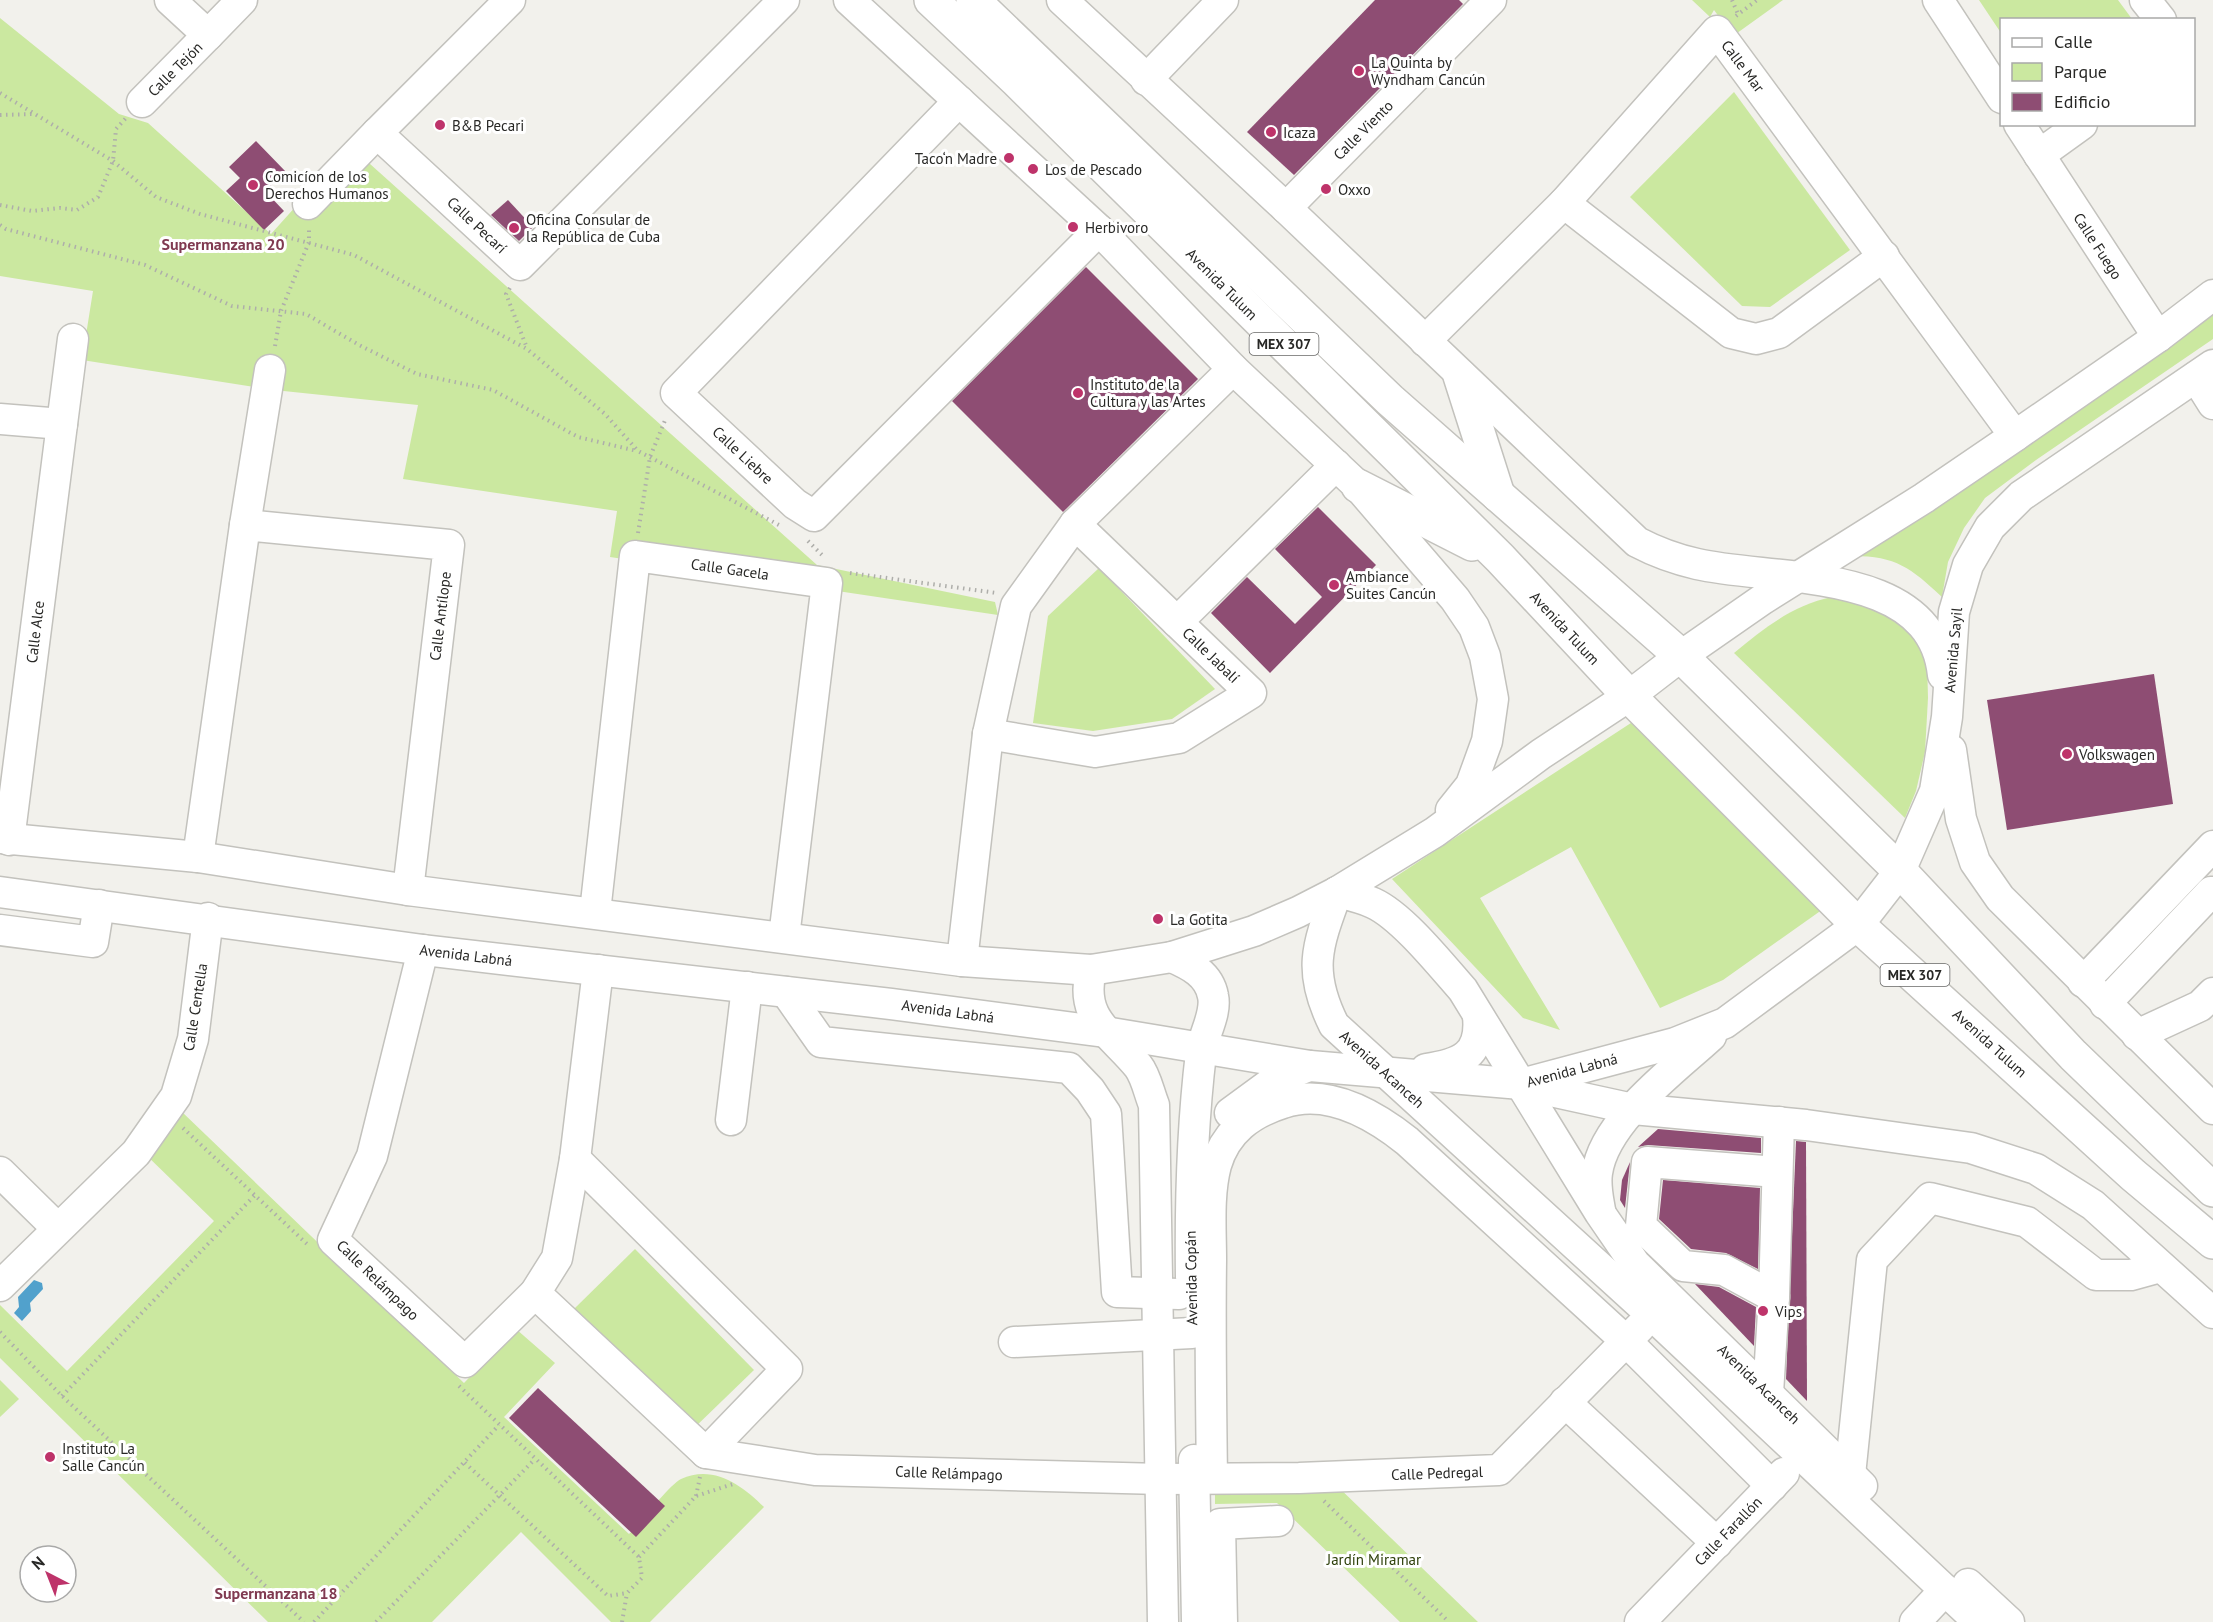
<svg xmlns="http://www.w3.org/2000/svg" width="2213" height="1622" viewBox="0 0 2213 1622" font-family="'PT Sans',sans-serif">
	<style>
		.green { fill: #cbe8a0 }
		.water { fill: #51a1cc }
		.building { fill: #8e4d73 }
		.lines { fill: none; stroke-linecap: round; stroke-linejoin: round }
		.minor-casing { stroke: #c3c2bd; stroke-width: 33 }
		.major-casing { stroke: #c3c2bd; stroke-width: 36 }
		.path { stroke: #aeaeaa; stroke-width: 4; stroke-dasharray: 1.5 4.5; stroke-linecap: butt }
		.minor { stroke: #fff; stroke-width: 30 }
		.major { stroke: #fff; stroke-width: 33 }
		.poi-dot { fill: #be336a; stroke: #fff; stroke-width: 2 }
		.labels { text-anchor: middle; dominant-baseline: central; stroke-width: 6; stroke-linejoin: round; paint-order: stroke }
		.shield { fill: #fff; stroke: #686867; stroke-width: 1.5 }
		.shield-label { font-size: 14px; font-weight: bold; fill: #282826 }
		.poi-label { font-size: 15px; fill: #282826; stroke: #fff; text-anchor: start }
		.street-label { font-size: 15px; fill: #282826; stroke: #fff }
		.park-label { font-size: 15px; fill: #2d3f09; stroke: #fff }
		.neighbourhood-label { font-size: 16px; font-weight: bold; fill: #803a51; stroke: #fff }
	</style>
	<rect width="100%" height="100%" fill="#f2f1ec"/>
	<!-- green -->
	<g class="green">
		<path d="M1692 0H1783L1733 36 1714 10 1710 17Z"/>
		<path d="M1979 0H2118L2132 19 2002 20 2001 33Z"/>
		<path d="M0 18 119 114 148 123 271 234 350 146 817 565 995 602 998 615 610 557 617 511 403 479 418 405 274 390 82 360 93 291 0 276Z"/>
		<path d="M1734 92 1850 250 1770 307 1742 306 1630 197Z"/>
		<path d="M2213 306V339L2036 460 1985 498 1964 528 1948 562 1942 597C1911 568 1896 556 1853 556Z"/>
		<path d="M1099 568 1215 689 1172 719 1093 731 1033 723 1048 616Z"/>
		<path d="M1832 597 1874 601 1908 624 1927 661 1928 698 1925 752 1916 791 1905 818 1734 653C1764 628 1793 605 1832 597Z"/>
		<path d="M1634 721 1826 907 1723 980 1660 1008 1571 847 1480 898 1560 1030 1523 1018 1392 879Z"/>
		<path d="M181 1111 464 1383 516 1329 555 1363 504 1417 629 1534C642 1522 668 1486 681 1479 713 1464 742 1485 764 1507L650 1622H611L521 1532 432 1622H268L0 1358V1305L67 1371 214 1221 142 1151Z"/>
		<path d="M635 1249 754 1370 692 1430 574 1309Z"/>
		<path d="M0 1380 19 1399 0 1417Z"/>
		<path d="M1333 1482 1478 1622H1400L1277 1503 1215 1504V1486Z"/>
	</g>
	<!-- water -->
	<path class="water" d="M34 1280 42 1283 43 1289 30 1303 31 1311 22 1321 14 1313 19 1307 18 1297Z"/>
	<!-- building -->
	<g class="building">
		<path d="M1375 0H1459L1463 4 1294 175 1247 132Z"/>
		<path d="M256 141 286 172 265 191 284 211 264 230 226 191 240 178 229 167Z"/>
		<path d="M508 200 533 227 519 241 491 215Z"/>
		<path d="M1086 267 1198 379 1063 512 952 401Z"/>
		<path d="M1318 507 1376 565 1270 673 1211 613 1247 577 1295 624 1322 597 1275 549Z"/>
		<path d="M2154 674 2173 804 2007 830 1987 700Z"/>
		<path d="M1658 1129 1761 1138V1153L1648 1145 1638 1147Z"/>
		<path d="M1796 1141 1806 1142 1807 1401 1786 1379Z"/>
		<path d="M1630 1162 1625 1208 1620 1200 1622 1180Z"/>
		<path d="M1663 1180 1760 1188 1758 1269 1726 1253 1691 1249 1659 1219Z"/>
		<path d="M1695 1284 1719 1287 1756 1307 1754 1346Z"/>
		<path d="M538 1388 665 1506 636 1537 509 1418Z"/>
	</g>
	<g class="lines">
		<defs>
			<g id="minor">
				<path d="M170 0 208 35 242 0"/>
				<path d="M510 0 377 133 520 265 784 0"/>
				<path d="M849 0 1099 230 1233 369 1358 486 1455 599 1474 627 1485 656 1493 699 1487 741 1471 785 1451 810"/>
				<path d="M1062 0 1286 208 1637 542C1656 552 1675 559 1697 564 1775 582 1932 565 1943 675"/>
				<path d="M1938 0 2002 98"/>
				<path d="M2145 0 2161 20"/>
				<path d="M1146 80 1223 0"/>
				<path d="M959 101 676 393 795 504 814 516 1099 230"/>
				<path d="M142 102 208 35"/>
				<path d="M2019 124 2158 337"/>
				<path d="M2039 155 2082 124"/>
				<path d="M1564 203 1731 333 1756 339 1779 333 1884 256"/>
				<path d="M308 204 377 133"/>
				<path d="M1286 208 1491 0"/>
				<path d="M1425 341 1564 203 1717 31 2015 436"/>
				<path d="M2196 377 2213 404"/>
				<path d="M0 419 62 424 9 840"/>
				<path d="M62 424 73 339"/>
				<path d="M245 525 270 370"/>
				<path d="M1177 622 1336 465"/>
				<path d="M988 734 1095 752 1179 738 1251 693 1075 524"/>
				<path d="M1951 750 1961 819 1975 862 2000 898 2213 1109"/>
				<path d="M0 838 198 857 408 890 962 961 1091 970 1172 957 1254 931 1298 912 1337 892 1435 832 1541 754 1629 696 1681 656 1763 599 1924 498 2015 436 2158 337 2213 295"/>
				<path d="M198 857 245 525 449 545 408 890"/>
				<path d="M0 892 423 950 891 1004 1105 1032 1310 1066 1521 1084 1675 1043 1725 1023 1858 925 1900 871 1935 791 1947 717 1954 612 1968 565 1990 527 2021 496 2213 365"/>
				<path d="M1337 892C1317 946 1307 971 1334 1025L1652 1315 1979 1622"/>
				<path d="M1337 892C1349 895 1362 898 1373 903 1402 916 1441 965 1463 990L1600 1213 1635 1264 1862 1486"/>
				<path d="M595 912 635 556 827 583 784 937"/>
				<path d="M0 930 93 942 99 905"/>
				<path d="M423 950 372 1156 333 1240 465 1362 535 1293 557 1258 575 1159 598 970"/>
				<path d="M1172 957C1190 965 1209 974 1213 996 1217 1014 1203 1035 1201 1053 1192 1128 1190 1202 1191 1277"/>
				<path d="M962 961 988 734 1016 606 1075 524 1233 369"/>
				<path d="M1091 970C1079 1019 1111 1033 1138 1066 1146 1076 1149 1093 1154 1105L1163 1622"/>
				<path d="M2083 982 2213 846"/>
				<path d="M786 992 821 1042 1069 1068 1090 1090 1106 1114 1117 1292 1179 1294"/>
				<path d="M2105 1004 2211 892"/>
				<path d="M2137 1035 2200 1006 2213 993"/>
				<path d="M1426 1069C1461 1064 1482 1055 1478 1016"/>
				<path d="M1523 1085 1633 1109 1806 1125 1971 1148 2036 1169 2093 1205 2213 1313"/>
				<path d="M1230 1113 1275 1080 1309 1066"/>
				<path d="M731 1120 747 987"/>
				<path d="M0 1172 57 1228"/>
				<path d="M1600 1210C1598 1198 1595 1186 1597 1173 1604 1121 1674 1070 1711 1036"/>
				<path d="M0 1286 136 1153 176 1096 193 1039 208 918"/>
				<path d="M535 1293 706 1453 787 1369 575 1159"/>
				<path d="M1774 1297 1724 1270 1683 1266 1641 1226 1647 1162 1777 1172"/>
				<path d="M1014 1342 1192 1333"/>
				<path d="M1768 1393 1774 1297 1779 1122"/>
				<path d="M1565 1402 1717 1543"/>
				<path d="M706 1453 815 1470 1161 1479 1299 1478 1499 1470 1640 1327"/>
				<path d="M1194 1460 1197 1622"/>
				<path d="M1850 1475 1872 1260 1930 1198 2027 1222 2096 1275H2131L2160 1267"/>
				<path d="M1212 1478C1211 1406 1210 1333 1211 1260 1211 1229 1208 1195 1216 1165 1226 1131 1251 1113 1283 1103 1327 1088 1373 1114 1407 1141L1625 1340 1772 1486"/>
				<path d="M1968 1584 2009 1622"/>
				<path d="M1222 1622 1220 1524 1278 1521"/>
				<path d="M1640 1622 1784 1473"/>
				<path d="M1915 1622 1945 1590"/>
			</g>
			<g id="major">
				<path d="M931 0 1017 81 1500 558 1629 696 1858 925 2133 1175 2213 1242"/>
				<path d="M973 0 1390 400 1681 656 1900 871 2073 1055 2213 1190"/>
				<path d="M1460 376 1498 495"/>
				<path d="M1358 486 1472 544"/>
			</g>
		</defs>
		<!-- minor casing -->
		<use href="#minor" class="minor-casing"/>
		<!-- major casing -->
		<use href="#major" class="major-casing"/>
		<!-- path -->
		<g class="path">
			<path d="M1732 0 1738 14"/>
			<path d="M1736 16 1757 0"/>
			<path d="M0 93 113 161 156 197 200 214 354 255 527 349 605 414 638 451 779 525"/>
			<path d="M0 115 33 114"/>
			<path d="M0 205 32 211 60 208 77 210 98 197 113 161 116 129 126 118"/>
			<path d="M0 225 6 229 145 265 232 306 306 314 359 345 417 374 493 390 578 437 637 451"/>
			<path d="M510 288 506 294 527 348"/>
			<path d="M275 346 281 311 309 242V227"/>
			<path d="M638 533 650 457 666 418"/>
			<path d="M808 541 824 557"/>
			<path d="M850 573 997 593"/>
			<path d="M183 1128 307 1244"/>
			<path d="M0 1332 62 1396 304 1622"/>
			<path d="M459 1386 639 1557 642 1578 627 1593 608 1596 464 1462"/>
			<path d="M62 1396 255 1195"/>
			<path d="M696 1496 700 1477"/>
			<path d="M1324 1501 1449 1622"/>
			<path d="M639 1557 696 1496 733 1484"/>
			<path d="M314 1622 499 1425"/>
			<path d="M376 1622 535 1459"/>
			<path d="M622 1622 627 1593"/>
		</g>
		<!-- minor -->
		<use href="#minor" class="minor"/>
		<!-- major -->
		<use href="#major" class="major"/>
	</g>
	<!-- markers -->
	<g class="poi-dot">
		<circle cx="1359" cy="71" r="6"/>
		<circle cx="440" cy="125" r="6"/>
		<circle cx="1271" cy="132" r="6"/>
		<circle cx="1009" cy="158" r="6"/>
		<circle cx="1033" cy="169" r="6"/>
		<circle cx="253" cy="185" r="6"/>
		<circle cx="1326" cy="189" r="6"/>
		<circle cx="1073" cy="227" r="6"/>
		<circle cx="514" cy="228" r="6"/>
		<circle cx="1078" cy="393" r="6"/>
		<circle cx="1334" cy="585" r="6"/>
		<circle cx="2067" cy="754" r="6"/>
		<circle cx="1158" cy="919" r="6"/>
		<circle cx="1763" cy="1311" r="6"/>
		<circle cx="50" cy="1457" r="6"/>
	</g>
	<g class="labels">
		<!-- shield labels -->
		<g class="shield">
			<rect x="1249.5" y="333" width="69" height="22" rx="4.5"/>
			<rect x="1880.5" y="964" width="69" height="22" rx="4.5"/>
		</g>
		<g class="shield-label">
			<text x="1284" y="344">MEX 307</text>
			<text x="1915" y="975">MEX 307</text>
		</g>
		<!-- poi labels -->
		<g class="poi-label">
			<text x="1371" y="62">La Quinta by<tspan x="1371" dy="17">Wyndham Cancún</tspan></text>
			<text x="452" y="125">B&amp;B Pecari</text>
			<text x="1283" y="132">Icaza</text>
			<text x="997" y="158" text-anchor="end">Taco‘n Madre</text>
			<text x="1045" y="169">Los de Pescado</text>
			<text x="265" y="176">Comicíon de los<tspan x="265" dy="17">Derechos Humanos</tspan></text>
			<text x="1338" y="189">Oxxo</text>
			<text x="526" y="219">Oficina Consular de<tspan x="526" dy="17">la República de Cuba</tspan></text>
			<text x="1085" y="227">Herbivoro</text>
			<text x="1090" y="384">Instituto de la<tspan x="1090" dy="17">Cultura y las Artes</tspan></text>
			<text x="1346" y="576">Ambiance<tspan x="1346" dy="17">Suites Cancún</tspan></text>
			<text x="2079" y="754">Volkswagen</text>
			<text x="1170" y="919">La Gotita</text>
			<text x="1775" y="1311">Vips</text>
			<text x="62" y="1448">Instituto La<tspan x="62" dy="17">Salle Cancún</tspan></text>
		</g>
		<!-- street labels -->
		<g class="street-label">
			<text transform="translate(1743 66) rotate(53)">Calle Mar</text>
			<text transform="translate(175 69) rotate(-45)">Calle Tejón</text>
			<text transform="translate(1363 130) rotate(-45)">Calle Viento</text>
			<text transform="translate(477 225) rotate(43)">Calle Pecarí</text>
			<text transform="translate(2098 246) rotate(57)">Calle Fuego</text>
			<text transform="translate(1222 284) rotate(45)">Avenida Tulum</text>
			<text transform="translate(743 455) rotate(43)">Calle Liebre</text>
			<text transform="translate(730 569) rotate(8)">Calle Gacela</text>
			<text transform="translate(440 616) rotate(-83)">Calle Antílope</text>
			<text transform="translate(1565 628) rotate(47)">Avenida Tulum</text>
			<text transform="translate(35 632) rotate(-83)">Calle Alce</text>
			<text transform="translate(1953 650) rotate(-85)">Avenida Sayil</text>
			<text transform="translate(1211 655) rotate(44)">Calle Jabalí</text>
			<text transform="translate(466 955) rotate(7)">Avenida Labná</text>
			<text transform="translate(195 1007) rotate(-81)">Calle Centella</text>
			<text transform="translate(948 1011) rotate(8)">Avenida Labná</text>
			<text transform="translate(1990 1043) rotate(42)">Avenida Tulum</text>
			<text transform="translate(1382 1069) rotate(42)">Avenida Acanceh</text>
			<text transform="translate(1572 1070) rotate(-15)">Avenida Labná</text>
			<text transform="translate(1191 1278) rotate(-91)">Avenida Copán</text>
			<text transform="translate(378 1280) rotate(44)">Calle Relámpago</text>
			<text transform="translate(1759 1384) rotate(44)">Avenida Acanceh</text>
			<text transform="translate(949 1473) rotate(2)">Calle Relámpago</text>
			<text transform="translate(1437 1473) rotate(-2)">Calle Pedregal</text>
			<text transform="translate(1728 1531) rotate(-46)">Calle Farallón</text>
		</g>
		<!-- park labels -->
		<g class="park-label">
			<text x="1374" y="1559">Jardín Miramar</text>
		</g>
		<!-- neighbourhood labels -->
		<g class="neighbourhood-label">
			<text x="223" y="244">Supermanzana 20</text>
			<text x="276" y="1593">Supermanzana 18</text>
		</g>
	</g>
	<!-- legend -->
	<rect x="2000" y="18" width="195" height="108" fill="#ffffff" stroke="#a9a9a8" stroke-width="1.5"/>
	<rect x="2012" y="38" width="30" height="9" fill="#ffffff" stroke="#a9a9a8" stroke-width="1.5"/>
	<text x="2054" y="48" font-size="18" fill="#282826">Calle</text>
	<rect x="2012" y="63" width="30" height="18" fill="#cbe8a0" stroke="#a9a9a8" stroke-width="1.5"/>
	<text x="2054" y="78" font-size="18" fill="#282826">Parque</text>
	<rect x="2012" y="93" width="30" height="18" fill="#8e4d73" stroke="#a9a9a8" stroke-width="1.5"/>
	<text x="2054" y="108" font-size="18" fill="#282826">Edificio</text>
	<!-- north arrow -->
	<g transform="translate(48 1574) rotate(318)"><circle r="28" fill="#ffffff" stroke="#a9a9a8" stroke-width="1.5"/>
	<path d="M0-4.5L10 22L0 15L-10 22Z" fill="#be336a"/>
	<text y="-9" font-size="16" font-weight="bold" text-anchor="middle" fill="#282826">N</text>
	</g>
</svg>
